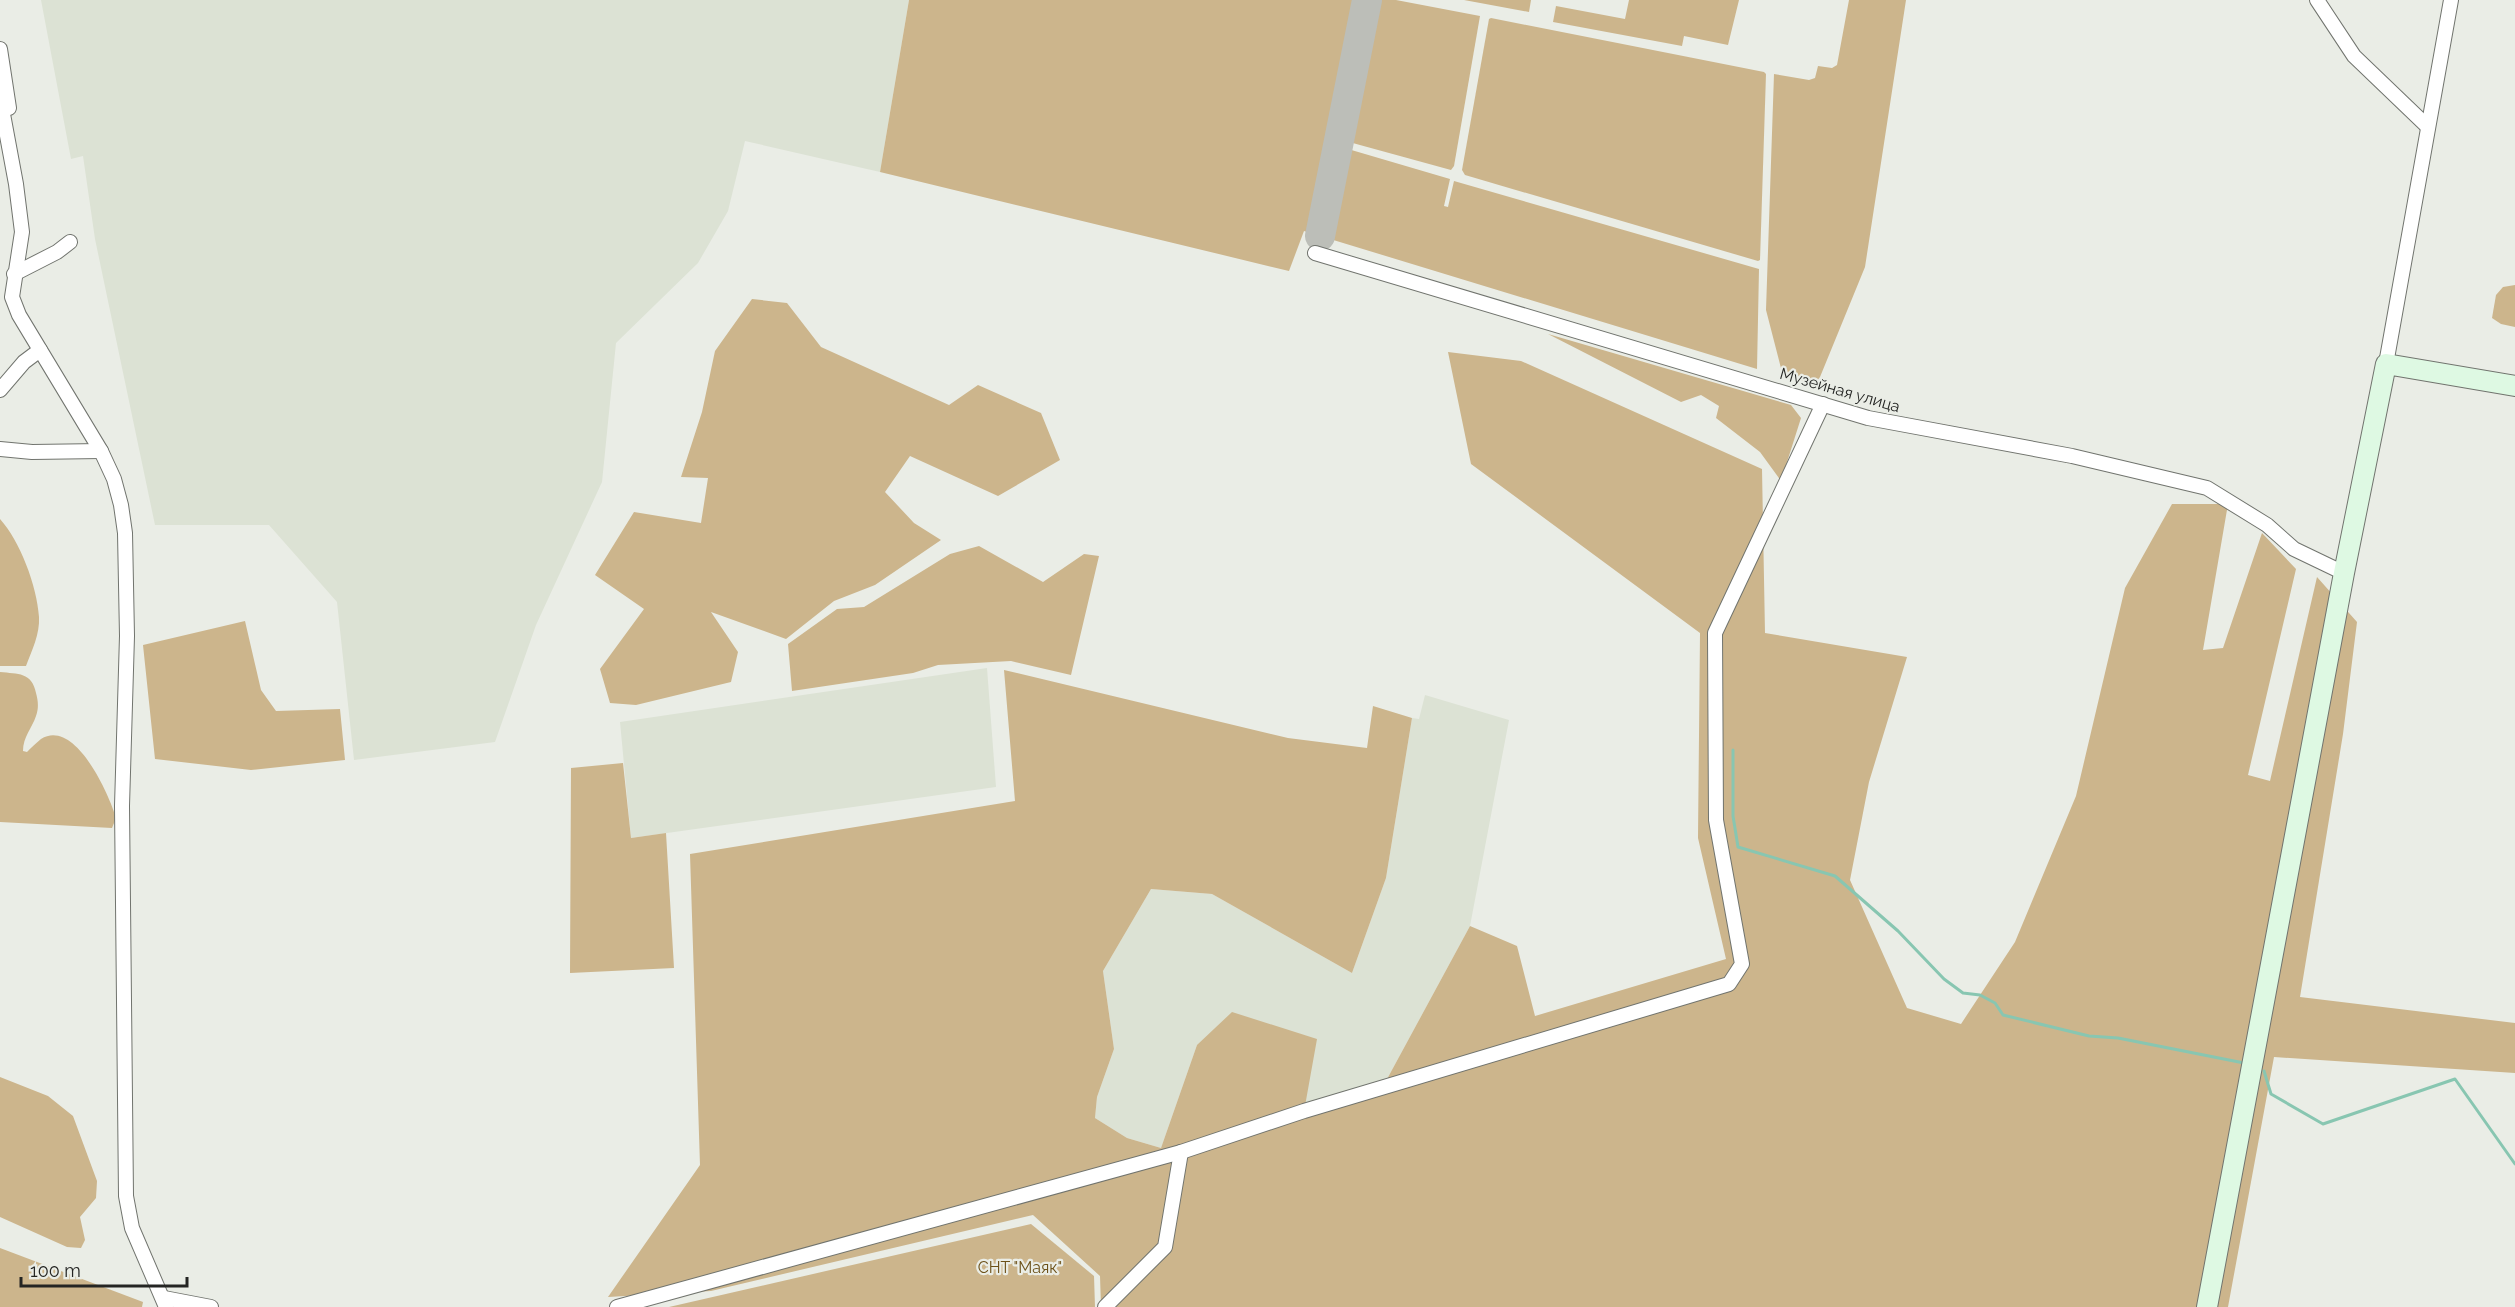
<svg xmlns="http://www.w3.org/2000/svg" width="2515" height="1307" viewBox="0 0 2515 1307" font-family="Raleway,sans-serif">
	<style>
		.built { fill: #dce2d4 }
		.green { fill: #ccb58c }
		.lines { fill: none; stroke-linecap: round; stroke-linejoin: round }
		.stream { stroke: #88c6b1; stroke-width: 3 }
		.taxiway { stroke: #bcbeb8; stroke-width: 30 }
		.street-casing { stroke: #71746e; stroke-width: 16 }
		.secondary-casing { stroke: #71746e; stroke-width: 22 }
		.street { stroke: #fff; stroke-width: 14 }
		.secondary { stroke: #def9e3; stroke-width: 20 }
		.labels { text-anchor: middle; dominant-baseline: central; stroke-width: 4.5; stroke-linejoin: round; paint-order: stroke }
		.street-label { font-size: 16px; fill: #242523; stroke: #eaede6 }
		.park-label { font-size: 16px; fill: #6c5119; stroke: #eaede6 }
	</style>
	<rect width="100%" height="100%" fill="#eaede6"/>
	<!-- built -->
	<g class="built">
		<path d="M41 0H909L880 172 745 141 728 211 698 263 616 343 602 482 536 625 495 742 354 760 337 602 269 525H155L95 239 83 156 71 159Z"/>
		<path d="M987 668 996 787 631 838 620 722Z"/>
		<path d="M1425 695 1509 720 1470 926 1386 1081 1304 1106 1197 1045 1161 1148 1127 1138 1095 1118 1097 1097 1114 1049 1103 971 1151 889 1212 894 1352 973 1386 878 1412 718 1419 719Z"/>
	</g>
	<!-- green -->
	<g class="green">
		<path d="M909 0H1356L1310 233 1304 231 1289 271 880 172Z"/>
		<path d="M1376 0H1396L1480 16 1454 166 1451 170 1349 142 1348 139Z"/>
		<path d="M1464 0H1531L1529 12Z"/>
		<path d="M1629 0H1739L1728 45 1684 36 1682 46 1553 22 1556 6 1625 19Z"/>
		<path d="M1849 0H1906L1865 267 1820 377 1814 385 1783 376 1766 310 1774 74 1809 80 1815 78 1818 66 1832 68 1837 65Z"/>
		<path d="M1491 18 1764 72 1766 74 1760 260 1758 261 1465 175 1462 170 1489 19Z"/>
		<path d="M1348 149 1450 179 1444 206 1448 207 1454 181 1759 269 1757 369 1330 239Z"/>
		<path d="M2515 285V327L2501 324 2492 318 2496 295 2503 287Z"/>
		<path d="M752 299 787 303 821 347 949 405 978 385 1041 413 1060 460 998 496 910 456 885 492 914 523 941 540 875 585 834 601 786 639 711 612 738 652 731 682 636 705 610 703 600 669 644 609 595 575 634 512 701 523 708 478 681 477 702 412 715 351Z"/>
		<path d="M1548 334 1791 405 1801 418 1781 481 1760 452 1716 418 1719 406 1701 395 1681 402Z"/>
		<path d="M1448 352 1521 361 1762 469 1765 633 1907 657 1869 782 1850 880 1907 1008 1961 1024 2015 942 2076 796 2125 588 2172 504H2228L2203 650 2223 648 2262 533 2296 569 2248 775 2270 781 2317 577 2357 622 2343 734 2300 997 2515 1023V1073L2274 1057 2228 1307H1101L1100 1276 1033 1215 711 1291 608 1297 700 1165 690 854 1015 801 1004 670 1288 738 1367 748 1373 706 1412 718 1386 878 1352 973 1212 894 1151 889 1103 971 1114 1049 1097 1097 1095 1118 1127 1138 1161 1148 1197 1045 1232 1012 1317 1039 1305 1106 1386 1081 1470 926 1517 946 1535 1016 1726 959 1698 838 1700 633 1471 464Z"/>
		<path d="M0 519C20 541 37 586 39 617 40 634 32 650 26 666H0Z"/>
		<path d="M979 546 1043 582 1084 554 1099 556 1071 675 1011 661 938 665 913 673 792 691 788 644 837 609 864 607 950 554Z"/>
		<path d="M245 621 261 690 276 711 340 709 345 760 251 770 155 759 143 645Z"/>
		<path d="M0 672C18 674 32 672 36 693 38 700 39 708 36 716 32 728 23 737 23 751L27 752C31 748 36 743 41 739 75 718 109 794 116 818L112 828 0 822Z"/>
		<path d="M623 763 631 838 666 833 674 968 570 973 571 768Z"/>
		<path d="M0 1077 48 1096 73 1116 97 1181 96 1198 80 1217 85 1240 81 1248 67 1247 0 1217Z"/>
		<path d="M1031 1224 1094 1276 1095 1307H669Z"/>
		<path d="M0 1248 143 1302 142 1307H0Z"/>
	</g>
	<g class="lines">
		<!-- stream -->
		<g class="stream">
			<path d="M1733 750V816L1738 847 1835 876 1898 931 1944 979 1963 993 1980 995 1995 1003 2003 1015 2089 1036 2118 1038 2244 1063"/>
			<path d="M2264 1071 2271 1094 2323 1124 2455 1079 2515 1164"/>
		</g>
		<!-- taxiway -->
		<path class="taxiway" d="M1320 236 1367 0"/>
		<defs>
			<g id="street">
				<path d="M2317 0 2354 56 2428 127"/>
				<path d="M0 49 9 108"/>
				<path d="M0 98 16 184 22 232 12 297 19 315 101 451 114 479 121 505 125 533 127 636 122 806 126 1196 132 1228 166 1307"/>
				<path d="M1315 253 1868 418 2072 456 2207 488 2267 525 2294 549 2344 573"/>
				<path d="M14 274 57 252 70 242"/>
				<path d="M2386 364 2451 0"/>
				<path d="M0 390 24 362 40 350"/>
				<path d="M0 449 32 452 101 451"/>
				<path d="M164 1298 211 1307"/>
				<path d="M617 1307 1181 1152 1304 1111 1729 984 1742 964 1716 820 1715 633 1823 404"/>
				<path d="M1105 1307 1165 1247 1181 1152"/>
			</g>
			<path id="secondary" d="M2207 1307 2344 573 2386 364 2515 386"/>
		</defs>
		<!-- street casing -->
		<use href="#street" class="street-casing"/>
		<!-- secondary casing -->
		<use href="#secondary" class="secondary-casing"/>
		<!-- street -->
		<use href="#street" class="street"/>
		<!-- secondary -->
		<use href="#secondary" class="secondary"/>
	</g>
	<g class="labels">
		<!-- street labels -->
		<g class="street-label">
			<text transform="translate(1840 390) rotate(16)">Музейная улица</text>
		</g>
		<!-- park labels -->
		<g class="park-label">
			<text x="1020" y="1267">СНТ "Маяк"</text>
		</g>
	</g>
	<!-- scale -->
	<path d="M21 1277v9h166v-9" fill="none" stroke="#242523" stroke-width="3"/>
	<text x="30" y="1277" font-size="18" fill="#242523" stroke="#eaede6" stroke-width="4.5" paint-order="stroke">100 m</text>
</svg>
